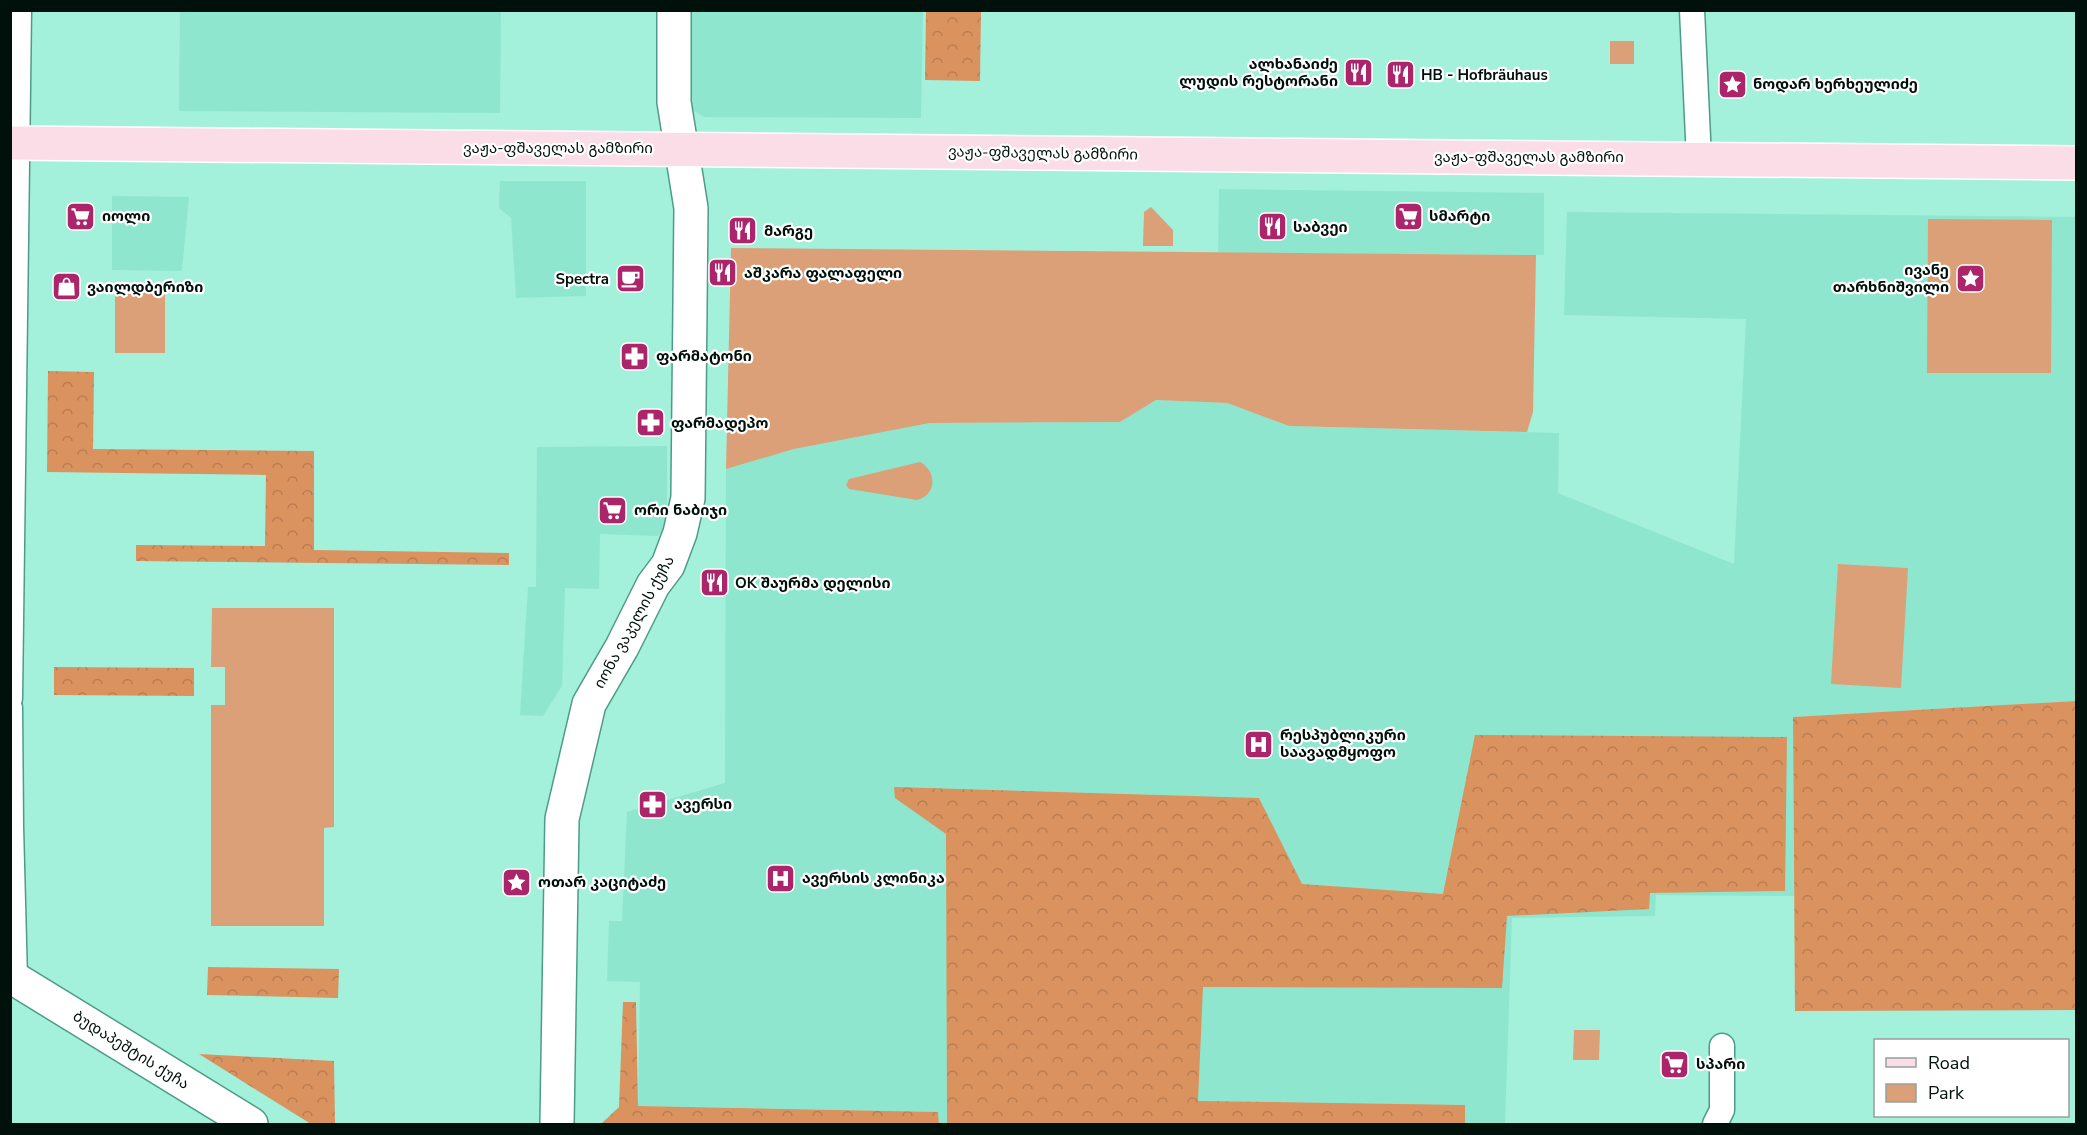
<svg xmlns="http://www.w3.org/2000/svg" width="2087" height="1135" viewBox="0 0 2087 1135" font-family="'Nunito Sans','Noto Sans Georgian',sans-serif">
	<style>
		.built { fill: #8fe6cf }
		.green { fill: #dca078 }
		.forest { fill: url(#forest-crowns) }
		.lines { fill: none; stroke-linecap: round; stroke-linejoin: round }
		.street-casing { stroke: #4f9b88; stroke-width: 27 }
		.secondary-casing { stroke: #4f9b88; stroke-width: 36 }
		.primary-casing { stroke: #fff; stroke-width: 36 }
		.street { stroke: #fff; stroke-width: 24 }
		.secondary { stroke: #fff; stroke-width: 33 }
		.primary { stroke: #fbdde8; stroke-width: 33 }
		.labels { text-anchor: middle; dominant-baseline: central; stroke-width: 4.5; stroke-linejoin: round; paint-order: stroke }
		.poi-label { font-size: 15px; font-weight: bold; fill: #00100b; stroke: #fff; text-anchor: start }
		.street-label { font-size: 15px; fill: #00100b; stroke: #fff }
	</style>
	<defs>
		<pattern id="forest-crowns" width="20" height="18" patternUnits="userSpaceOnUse" patternTransform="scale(1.5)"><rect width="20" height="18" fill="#da925f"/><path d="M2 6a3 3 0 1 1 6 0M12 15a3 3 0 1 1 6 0" fill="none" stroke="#b97d51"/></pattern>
	</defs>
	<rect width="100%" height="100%" fill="#a3f0db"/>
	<!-- built -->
	<g class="built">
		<path d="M180 11H501L500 113 179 111Z"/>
		<path d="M692 11H923L921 118 704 117 691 109Z"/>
		<path d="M500 181H586V296L516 298 511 218 499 208Z"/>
		<path d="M1219 189 1544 193V255L1218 253Z"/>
		<path d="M112 196 189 197 182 271 112 270Z"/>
		<path d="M1567 212 2076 217V701L1793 717 1794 896 1656 895 1655 916 1512 918 1505 1124H939L938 1112 638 1106 640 982 607 981 609 921H622L627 812 725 783 726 469 794 449 930 423 1120 422 1156 400 1227 403 1289 426 1559 433 1558 493 1734 564 1746 319 1564 315Z"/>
		<path d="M667 446V524L658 536 600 534 599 589 565 588 562 686 543 716 520 715 528 587H536L537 447Z"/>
	</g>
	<!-- green -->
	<g class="green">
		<rect x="1610" y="41" width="24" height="23"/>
		<path d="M1151 207 1173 230V246H1143L1144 212Z"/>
		<path d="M1928 219 2052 220 2051 373H1927Z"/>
		<path d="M731 248 1536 255 1533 412 1527 432 1289 426 1227 403 1156 400 1120 422 930 423 794 449 726 469Z"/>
		<rect x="115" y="288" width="50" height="65"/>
		<path d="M920 462C937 471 937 495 917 500L849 489 846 485 849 479Z"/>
		<path d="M1838 564 1908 568 1901 688 1831 684Z"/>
		<path d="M212 608H334V827L324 828V926H211V705H225V667H211Z"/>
		<path d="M1574 1030H1600L1599 1060H1573Z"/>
	</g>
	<!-- forest -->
	<g class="forest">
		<path d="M926 11H981L980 81 925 80Z"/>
		<path d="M48 371 94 372 93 449 314 451V550L509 553V565L136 561V545L265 546 266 475 47 472Z"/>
		<path d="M54 667 194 668V696L54 695Z"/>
		<path d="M2076 701V1010L1795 1011 1793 717Z"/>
		<path d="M1475 735 1787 737 1785 891 1650 893 1649 909 1507 916 1502 988 1203 987 1198 1101 1465 1105V1124H947L946 834 895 798 894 787 1259 798 1302 884 1443 894Z"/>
		<path d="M208 967 339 969 338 998 207 995Z"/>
		<path d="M623 1002H636L638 1106 938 1112 939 1124H601L619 1107Z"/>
		<path d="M199 1054 334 1061 335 1124H311Z"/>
	</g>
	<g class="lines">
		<defs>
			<g id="street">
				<path d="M1692 10 1699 159"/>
				<path d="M10 698 19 10"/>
				<path d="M10 708 11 826 15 979"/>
				<path d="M1715 1124 1722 1110V1046"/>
			</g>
			<g id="secondary">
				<path d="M10 976 251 1124"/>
				<path d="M557 1124 562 819 589 704 622 647 653 585 668 565 680 533 688 498 691 208 674 102V10"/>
			</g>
			<path id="primary" d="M10 143 2076 163"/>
		</defs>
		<!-- street casing -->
		<use href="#street" class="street-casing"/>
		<!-- secondary casing -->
		<use href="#secondary" class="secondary-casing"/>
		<!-- primary casing -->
		<use href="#primary" class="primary-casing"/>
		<!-- street -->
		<use href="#street" class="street"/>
		<!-- secondary -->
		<use href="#secondary" class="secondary"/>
		<!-- primary -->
		<use href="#primary" class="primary"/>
	</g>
	<!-- icons -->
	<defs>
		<symbol id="restaurant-square" viewBox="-11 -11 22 22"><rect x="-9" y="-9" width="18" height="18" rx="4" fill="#ac2469" stroke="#fff"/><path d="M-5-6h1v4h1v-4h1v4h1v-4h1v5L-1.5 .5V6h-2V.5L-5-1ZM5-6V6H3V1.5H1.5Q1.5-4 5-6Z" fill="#fff"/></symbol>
		<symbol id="sight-square" viewBox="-11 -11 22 22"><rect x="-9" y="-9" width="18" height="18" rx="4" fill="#ac2469" stroke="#fff"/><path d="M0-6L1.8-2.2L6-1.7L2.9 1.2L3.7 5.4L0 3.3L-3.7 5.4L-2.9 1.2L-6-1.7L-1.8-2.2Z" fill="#fff"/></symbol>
		<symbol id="supermarket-square" viewBox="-11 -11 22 22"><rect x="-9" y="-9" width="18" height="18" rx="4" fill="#ac2469" stroke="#fff"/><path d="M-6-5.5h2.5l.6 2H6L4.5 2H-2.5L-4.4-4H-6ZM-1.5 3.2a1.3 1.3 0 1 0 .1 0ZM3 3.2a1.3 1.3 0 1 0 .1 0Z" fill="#fff"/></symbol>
		<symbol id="cafe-square" viewBox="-11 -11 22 22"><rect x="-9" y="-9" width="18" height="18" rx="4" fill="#ac2469" stroke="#fff"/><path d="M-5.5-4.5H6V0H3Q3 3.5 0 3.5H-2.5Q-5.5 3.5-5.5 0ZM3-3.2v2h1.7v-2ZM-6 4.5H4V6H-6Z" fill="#fff"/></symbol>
		<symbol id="shop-square" viewBox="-11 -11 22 22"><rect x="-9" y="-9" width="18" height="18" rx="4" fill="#ac2469" stroke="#fff"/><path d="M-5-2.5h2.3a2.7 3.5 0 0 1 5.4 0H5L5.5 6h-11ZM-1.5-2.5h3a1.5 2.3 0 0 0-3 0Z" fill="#fff"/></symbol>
		<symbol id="pharmacy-square" viewBox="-11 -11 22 22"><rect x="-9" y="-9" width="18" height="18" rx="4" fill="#ac2469" stroke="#fff"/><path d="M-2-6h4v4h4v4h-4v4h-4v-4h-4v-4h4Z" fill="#fff"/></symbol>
		<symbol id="hospital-square" viewBox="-11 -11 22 22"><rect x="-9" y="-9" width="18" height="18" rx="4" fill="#ac2469" stroke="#fff"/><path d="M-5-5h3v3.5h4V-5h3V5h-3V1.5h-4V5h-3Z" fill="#fff"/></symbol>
	</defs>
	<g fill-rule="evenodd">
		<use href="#restaurant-square" x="1342" y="56" width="33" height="33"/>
		<use href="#restaurant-square" x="1384" y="58" width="33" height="33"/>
		<use href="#sight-square" x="1716" y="68" width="33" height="33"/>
		<use href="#supermarket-square" x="64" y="200" width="33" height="33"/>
		<use href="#supermarket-square" x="1392" y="200" width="33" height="33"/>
		<use href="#restaurant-square" x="1256" y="210" width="33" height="33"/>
		<use href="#restaurant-square" x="726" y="214" width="33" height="33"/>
		<use href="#restaurant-square" x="706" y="256" width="33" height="33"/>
		<use href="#cafe-square" x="614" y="262" width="33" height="33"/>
		<use href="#sight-square" x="1954" y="262" width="33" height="33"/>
		<use href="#shop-square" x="50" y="270" width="33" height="33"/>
		<use href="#pharmacy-square" x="618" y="340" width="33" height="33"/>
		<use href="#pharmacy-square" x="634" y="406" width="33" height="33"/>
		<use href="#supermarket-square" x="596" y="494" width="33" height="33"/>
		<use href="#restaurant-square" x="698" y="566" width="33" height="33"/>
		<use href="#hospital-square" x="1242" y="728" width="33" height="33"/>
		<use href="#pharmacy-square" x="636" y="788" width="33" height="33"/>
		<use href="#hospital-square" x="764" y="862" width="33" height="33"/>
		<use href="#sight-square" x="500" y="866" width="33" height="33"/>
		<use href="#supermarket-square" x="1658" y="1048" width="33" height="33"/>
	</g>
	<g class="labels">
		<!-- poi labels -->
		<g class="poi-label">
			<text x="1338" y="64" text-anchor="end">ალხანაიძე<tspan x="1338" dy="17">ლუდის რესტორანი</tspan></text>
			<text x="1421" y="75">HB - Hofbräuhaus</text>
			<text x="1753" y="84">ნოდარ ხერხეულიძე</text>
			<text x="102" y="216">იოლი</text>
			<text x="1429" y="216">სმარტი</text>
			<text x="1293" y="227">საბვეი</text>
			<text x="764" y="231">მარგე</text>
			<text x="1949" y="270" text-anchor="end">ივანე<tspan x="1949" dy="17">თარხნიშვილი</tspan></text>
			<text x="744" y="273">აშკარა ფალაფელი</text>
			<text x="609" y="279" text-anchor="end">Spectra</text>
			<text x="87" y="287">ვაილდბერიზი</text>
			<text x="656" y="356">ფარმატონი</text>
			<text x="671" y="423">ფარმადეპო</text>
			<text x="634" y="510">ორი ნაბიჯი</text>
			<text x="735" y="583">OK შაურმა დელისი</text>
			<text x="1280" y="735">რესპუბლიკური<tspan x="1280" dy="17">საავადმყოფო</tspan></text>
			<text x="674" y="804">ავერსი</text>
			<text x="802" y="878">ავერსის კლინიკა</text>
			<text x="538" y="882">ოთარ კაციტაძე</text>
			<text x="1696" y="1064">სპარი</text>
		</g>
		<!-- street labels -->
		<g class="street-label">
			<text x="558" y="148">ვაჟა-ფშაველას გამზირი</text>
			<text transform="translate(1043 153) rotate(1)">ვაჟა-ფშაველას გამზირი</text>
			<text x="1529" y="157">ვაჟა-ფშაველას გამზირი</text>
			<text transform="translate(634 622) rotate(-61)">იონა ვაკელის ქუჩა</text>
			<text transform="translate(131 1050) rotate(32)">ბუდაპეშტის ქუჩა</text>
		</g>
	</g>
	<!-- border -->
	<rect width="2087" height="1135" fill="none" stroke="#00100b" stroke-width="24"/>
	<!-- legend -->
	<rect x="1874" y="1039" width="195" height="78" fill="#ffffff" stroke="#999f9d" stroke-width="1.5"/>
	<rect x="1886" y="1058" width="30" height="9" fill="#fbdde8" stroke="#999f9d" stroke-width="1.5"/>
	<text x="1928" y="1069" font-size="18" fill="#00100b">Road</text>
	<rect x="1886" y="1084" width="30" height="18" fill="#dca078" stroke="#999f9d" stroke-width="1.5"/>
	<text x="1928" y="1099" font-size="18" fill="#00100b">Park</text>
</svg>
